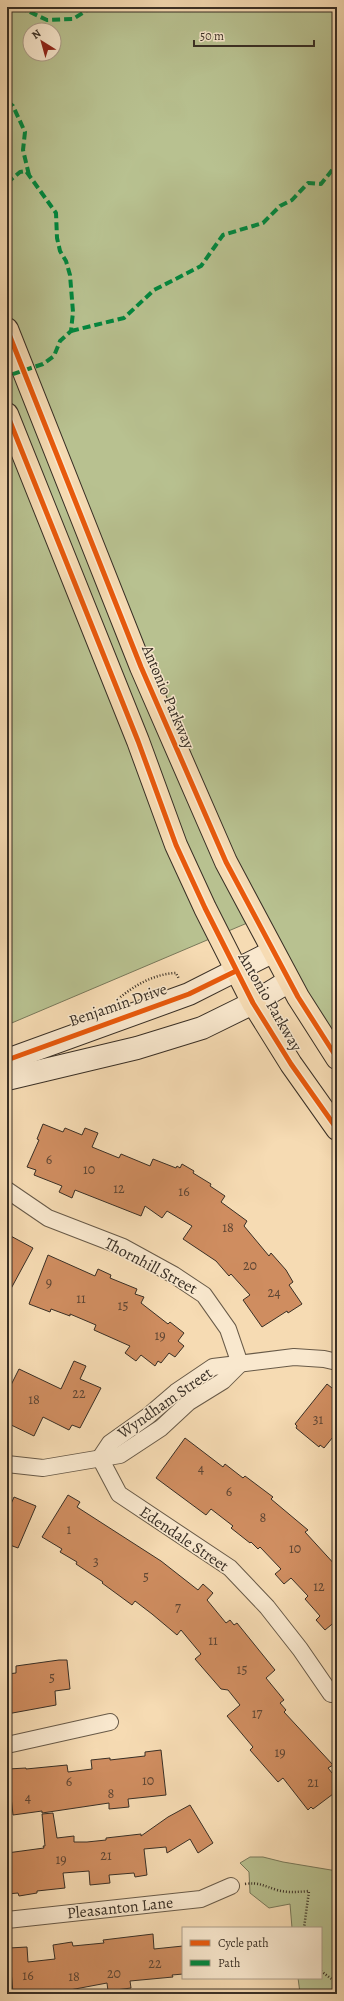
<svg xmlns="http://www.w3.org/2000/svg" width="344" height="2001" viewBox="0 0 344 2001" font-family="Alegreya,serif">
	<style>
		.green { fill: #b8c190; stroke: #78785a; fill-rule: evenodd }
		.building { fill: #cf8d60; stroke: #392f25 }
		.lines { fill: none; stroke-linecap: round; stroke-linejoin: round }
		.street-casing { stroke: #685a48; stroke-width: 18 }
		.secondary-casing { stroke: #392f25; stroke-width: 24 }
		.primary-casing { stroke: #392f25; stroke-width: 24 }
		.path { stroke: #392f25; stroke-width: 2.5; stroke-dasharray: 1 2; stroke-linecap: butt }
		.street { stroke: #f9e8ce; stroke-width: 16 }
		.secondary { stroke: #f9e8ce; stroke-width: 22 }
		.primary { stroke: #f6dbb3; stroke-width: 22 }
		.quiet { stroke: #00873e; stroke-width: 4; stroke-dasharray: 8 4; stroke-linecap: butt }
		.cycleway-casing { stroke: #f9e8ce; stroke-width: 8 }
		.cycleway { stroke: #e8590c; stroke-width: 5 }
		.labels { text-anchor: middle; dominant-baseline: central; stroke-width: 3; stroke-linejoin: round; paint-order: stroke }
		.number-label { font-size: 14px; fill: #5e4634 }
		.street-label { font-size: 16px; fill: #392f25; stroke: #f9e8ce }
	</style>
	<rect width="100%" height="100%" fill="#f6dbb3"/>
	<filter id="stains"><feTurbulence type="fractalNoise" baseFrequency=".005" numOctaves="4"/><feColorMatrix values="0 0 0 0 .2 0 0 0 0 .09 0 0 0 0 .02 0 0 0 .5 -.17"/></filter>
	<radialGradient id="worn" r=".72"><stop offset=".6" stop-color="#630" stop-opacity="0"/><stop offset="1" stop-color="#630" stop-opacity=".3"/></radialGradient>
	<!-- green -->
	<g class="green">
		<path d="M7 7H337V1067L259 918 7 1025ZM30 30H54V54H30Z"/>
		<path d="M250 1857H263L283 1862 337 1871V1994L300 1993 298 1978H321V1928H292L290 1904 269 1908 250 1893 249 1872 240 1863Z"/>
	</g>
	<!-- building -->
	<g class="building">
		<path d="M43 1124 63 1132 65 1128 82 1135 85 1128 98 1133 92 1147 119 1158 121 1154 150 1166 153 1159 176 1168 177 1166 180 1168 182 1164 194 1171 193 1173 211 1184 210 1186 225 1196 221 1202 247 1221 244 1226 269 1256 271 1253 286 1270 293 1282 289 1285 302 1304 288 1313 287 1311 262 1327 243 1300 250 1295 231 1274 229 1276 216 1261 183 1239 192 1226 167 1211 162 1218 145 1206 141 1216 75 1190 72 1198 59 1192 62 1186 34 1175 36 1170 27 1167 39 1140 37 1139Z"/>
		<path d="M7 1234 33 1248 7 1296Z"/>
		<path d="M48 1255 95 1276 98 1269 111 1275 110 1278 137 1289 135 1294 144 1297 141 1303 168 1324 170 1322 184 1333 178 1341 184 1346 175 1357 169 1353 161 1363 158 1361 155 1366 141 1355 136 1361 125 1353 130 1346 94 1330 96 1325 70 1314V1316L51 1309 50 1312 29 1304Z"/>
		<path d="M74 1361 86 1366 80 1379 101 1388 80 1428 72 1425 69 1430 43 1417 34 1436 7 1423V1393L19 1369 61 1389Z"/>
		<path d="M327 1384 337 1392V1432L324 1448 320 1445 319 1447 296 1428 297 1426 295 1424Z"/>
		<path d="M185 1438 223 1467 225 1464 243 1478 245 1476 273 1497 271 1499 308 1530 305 1532 337 1567V1620L325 1630 316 1620 320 1616 305 1599 308 1596 291 1578 284 1584 275 1574 281 1569 260 1547 258 1549 251 1542 250 1543 231 1528 233 1526 211 1509 206 1515 156 1478Z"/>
		<path d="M68 1495 80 1502 77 1507 161 1561 198 1590 203 1584 213 1593 207 1600 226 1623 230 1620 234 1625 237 1623 275 1670 266 1678 284 1700 280 1703 286 1710 284 1712 333 1765 328 1768 337 1779V1791L313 1809 311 1807 308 1810 283 1778 278 1782 250 1750 253 1747 227 1716 240 1705 228 1690 221 1689 195 1659 201 1654 181 1630 177 1635 152 1614 135 1601 132 1605 102 1583 103 1582 76 1564 77 1562 60 1552 62 1549 42 1537Z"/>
		<path d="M14 1497 36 1506 18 1548 7 1544V1513Z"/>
		<path d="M59 1660H67L70 1689 55 1691 56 1705 7 1714V1674L16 1673V1666Z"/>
		<path d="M161 1750 166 1795 128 1799 129 1807 109 1809V1803L42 1813V1811L13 1815 8 1769 26 1768V1769L67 1765 68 1772 92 1769 91 1760 110 1758V1760L145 1756V1752Z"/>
		<path d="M190 1805 213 1843 198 1853 190 1839 167 1853 166 1847 144 1849 147 1875 135 1877 134 1873 109 1875 110 1883 90 1885 89 1871 63 1873 65 1888 37 1891V1893L19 1896 18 1893 7 1894V1853L44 1848 43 1846H45L42 1814 53 1813 57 1838 74 1836V1842H87L106 1840V1838L141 1834V1836L168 1817Z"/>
		<path d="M153 1934 154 1949 183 1946V1974L172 1975 173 1977 130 1981 131 1988 108 1991 107 1983 59 1992V1990L13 1993 9 1948 27 1947 28 1962 55 1959 53 1945 72 1942 73 1946 104 1943 103 1940Z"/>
	</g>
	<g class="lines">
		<defs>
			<g id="street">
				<path d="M7 1190 48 1218 123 1247 174 1275 204 1295 228 1329 240 1364"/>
				<path d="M100 1458 119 1494 230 1568 267 1607 300 1649 331 1694"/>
				<path d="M100 1458 110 1443 148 1416 176 1392 213 1367 294 1357 324 1359 337 1362"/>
				<path d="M7 1464 43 1468 120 1455 161 1428 189 1402 223 1381 240 1364"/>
				<path d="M7 1745 110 1722"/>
				<path d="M7 1920 201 1899 231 1886"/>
			</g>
			<g id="secondary">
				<path d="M7 1060 189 994 272 952"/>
				<path d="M7 1079 137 1048 202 1028 253 1003 289 981"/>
			</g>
			<g id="primary">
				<path d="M7 329 141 667 226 862 298 997 337 1058"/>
				<path d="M7 414 138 741 176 845 205 908 253 1003 291 1064 337 1129"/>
			</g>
		</defs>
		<!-- street casing -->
		<use href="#street" class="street-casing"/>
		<!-- secondary casing -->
		<use href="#secondary" class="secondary-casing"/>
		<!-- primary casing -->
		<use href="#primary" class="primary-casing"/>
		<!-- path -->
		<g class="path">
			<path d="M118 999C135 985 154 974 176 973L179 979"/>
			<path d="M245 1884C259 1882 264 1886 277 1890 288 1893 298 1892 309 1891L304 1928"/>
			<path d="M321 1971 337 1983"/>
		</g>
		<!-- street -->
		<use href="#street" class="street"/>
		<!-- secondary -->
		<use href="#secondary" class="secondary"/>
		<!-- primary -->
		<use href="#primary" class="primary"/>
		<!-- quiet -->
		<g class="quiet">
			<path d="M19 7 47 20 73 19 92 7"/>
			<path d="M7 101 13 106 25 132 23 150 29 175"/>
			<path d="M7 183 20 172 26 171 56 213 57 238 60 251 66 261 70 275 73 312 71 331 60 341 54 356 43 364 7 376"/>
			<path d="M71 331 124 318 154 290 201 266 223 235 263 223 280 206 292 200 308 183 321 184 337 164"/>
		</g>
		<defs>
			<g id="cycleway">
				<path d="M7 329 141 667 226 862 298 997 337 1058"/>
				<path d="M7 414 138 741 176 845 205 908 253 1003 291 1064 337 1129"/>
				<path d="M7 1060 189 994 236 971"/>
			</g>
		</defs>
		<!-- cycleway casing -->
		<use href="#cycleway" class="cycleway-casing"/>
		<!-- cycleway -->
		<use href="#cycleway" class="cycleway"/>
	</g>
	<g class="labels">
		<!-- number labels -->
		<g class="number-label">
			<text x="49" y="1159">6</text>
			<text x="89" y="1169">10</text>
			<text x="119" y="1188">12</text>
			<text x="184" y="1191">16</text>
			<text x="228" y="1227">18</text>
			<text x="250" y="1265">20</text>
			<text x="49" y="1282">9</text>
			<text x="274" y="1292">24</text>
			<text x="81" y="1298">11</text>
			<text x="123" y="1305">15</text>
			<text x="160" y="1335">19</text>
			<text x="79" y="1393">22</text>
			<text x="34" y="1399">18</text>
			<text x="318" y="1419">31</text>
			<text x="201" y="1468">4</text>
			<text x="229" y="1491">6</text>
			<text x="263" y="1517">8</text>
			<text x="69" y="1529">1</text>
			<text x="295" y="1548">10</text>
			<text x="96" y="1561">3</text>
			<text x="146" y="1576">5</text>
			<text x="319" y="1586">12</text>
			<text x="178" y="1607">7</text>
			<text x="213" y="1640">11</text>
			<text x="242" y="1669">15</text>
			<text x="52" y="1677">5</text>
			<text x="257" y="1713">17</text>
			<text x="280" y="1752">19</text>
			<text x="148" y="1780">10</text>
			<text x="69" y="1781">6</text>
			<text x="313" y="1782">21</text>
			<text x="111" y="1793">8</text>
			<text x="28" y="1797">4</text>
			<text x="106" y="1855">21</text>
			<text x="61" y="1859">19</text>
			<text x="155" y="1963">22</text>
			<text x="114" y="1973">20</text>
			<text x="28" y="1975">16</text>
			<text x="74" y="1976">18</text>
		</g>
		<!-- street labels -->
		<g class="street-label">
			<text transform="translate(168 697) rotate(67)">Antonio Parkway</text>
			<text transform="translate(270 1002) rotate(60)">Antonio Parkway</text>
			<text transform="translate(118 1005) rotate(-19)">Benjamin Drive</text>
			<text transform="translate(151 1266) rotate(28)">Thornhill Street</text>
			<text transform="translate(165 1403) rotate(-35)">Wyndham Street</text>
			<text transform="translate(184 1539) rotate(34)">Edendale Street</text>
			<text transform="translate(120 1908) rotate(-6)">Pleasanton Lane</text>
		</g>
	</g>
	<!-- margin -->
	<rect width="344" height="2001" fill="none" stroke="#f6dbb3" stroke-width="24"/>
	<rect x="8" y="8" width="328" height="1985" fill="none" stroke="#392f25" stroke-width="2"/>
	<rect x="12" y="12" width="320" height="1977" fill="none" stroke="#392f25"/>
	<!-- legend -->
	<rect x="182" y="1927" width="140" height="52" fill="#f9e8ce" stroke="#ac9e8a"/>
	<rect x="190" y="1940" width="20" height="6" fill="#e8590c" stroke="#ac9e8a"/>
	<text x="218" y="1947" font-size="12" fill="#392f25">Cycle path</text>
	<rect x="190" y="1960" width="20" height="6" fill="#00873e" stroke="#ac9e8a"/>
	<text x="218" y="1967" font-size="12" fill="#392f25">Path</text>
	<!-- north arrow -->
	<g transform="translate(42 42) rotate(323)"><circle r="19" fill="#f9e8ce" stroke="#ac9e8a"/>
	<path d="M0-3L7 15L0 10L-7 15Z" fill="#8f2418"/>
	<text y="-6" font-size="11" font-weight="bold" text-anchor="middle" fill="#392f25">N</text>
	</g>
	<!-- scale -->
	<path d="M194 40v6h120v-6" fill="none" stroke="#392f25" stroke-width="2"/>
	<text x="200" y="40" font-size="12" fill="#392f25" stroke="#f9e8ce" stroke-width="3" paint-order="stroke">50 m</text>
	<rect width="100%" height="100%" filter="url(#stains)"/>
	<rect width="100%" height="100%" fill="url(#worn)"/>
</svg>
